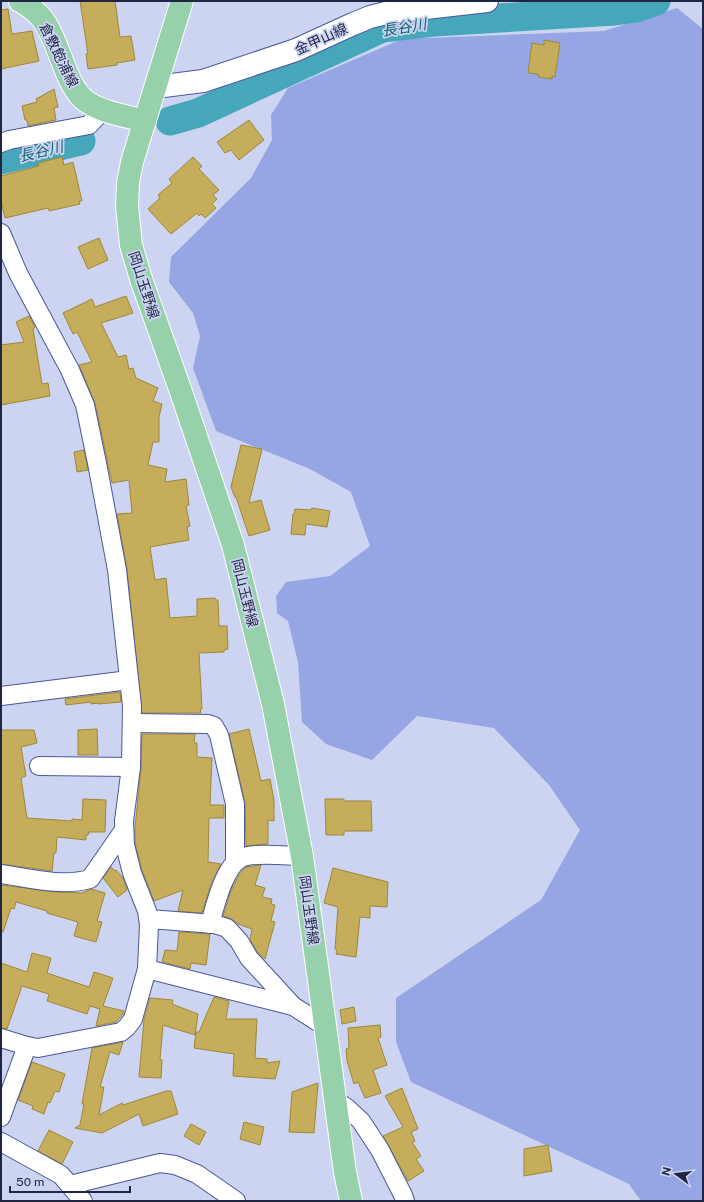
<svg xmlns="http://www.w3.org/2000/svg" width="704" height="1202" viewBox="0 0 704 1202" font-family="'Public Sans','Noto Sans JP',sans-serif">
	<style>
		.green { fill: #96a6e5 }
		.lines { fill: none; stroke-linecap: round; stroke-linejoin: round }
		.river { stroke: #46a7ba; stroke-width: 29 }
		.building { fill: #c5ad5b; stroke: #9f8734 }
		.street-casing { stroke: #4a5798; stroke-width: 20 }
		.secondary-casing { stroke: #4a5798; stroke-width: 24 }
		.primary-casing { stroke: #fff; stroke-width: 24 }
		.street { stroke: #fff; stroke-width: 18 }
		.secondary { stroke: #fff; stroke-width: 22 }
		.primary { stroke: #97d1ac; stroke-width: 22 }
		.labels { text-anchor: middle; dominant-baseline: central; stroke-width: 3.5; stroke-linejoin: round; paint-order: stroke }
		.street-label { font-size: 14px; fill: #1f2542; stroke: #ccd4f2 }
		.water-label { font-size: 15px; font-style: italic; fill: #136270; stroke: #ccd4f2 }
	</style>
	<rect width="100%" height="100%" fill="#ccd4f2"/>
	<!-- green -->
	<path class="green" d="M677 8 703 29V1201H641L629 1184 411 1082 396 1042V998L541 900 580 830 549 785 494 728 417 716 372 760 326 744 302 722 298 662 288 621 277 613 276 596 286 582 330 576 370 546 351 492 310 469 216 431 193 368 200 336 193 313 169 282 171 257 251 178 272 140 271 115 288 88 402 39 604 31Z"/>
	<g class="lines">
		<!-- river -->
		<g class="river">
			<path d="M170 121 198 113 382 28 434 22 615 11 636 8 656 1"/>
			<path d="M1 160 81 141"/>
		</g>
	</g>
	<!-- building -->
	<g class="building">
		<path d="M80 1H115L120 37 131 36 135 60 117 63V65L88 69 86 54H88Z"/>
		<path d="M8 9 12 34 32 31 39 61 1 69V10Z"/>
		<path d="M544 40 560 43 555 77 552 76V79L538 77V74L528 73 532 43 544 45Z"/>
		<path d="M54 89 58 107 54 108 56 120 28 126 27 120H25L22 106 37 102 36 99Z"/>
		<path d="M249 120 264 140 239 160 231 150 225 153 217 142Z"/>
		<path d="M62 157 64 165 73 162 82 201H79L80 204 49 211 48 208 5 218 1 201V176L39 166 38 163Z"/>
		<path d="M193 157 202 166 199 169 219 190 213 195 217 199 212 204 216 208 205 218 201 214 199 216 197 213 171 234 148 209 160 198 158 195 172 183 169 179Z"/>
		<path d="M99 238 108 260 88 269 78 247Z"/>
		<path d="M126 296 133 313 101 323 118 357 126 355 129 369 133 368 136 378 158 388 153 401 162 404 159 417V442H153L148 465 167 469 165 482 186 479 189 505 186 506 190 526 187 527 189 540 150 547 155 580 166 578 170 618 197 616V599L215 598V600H218L219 626H227L228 649 224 650V652L199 653 202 709H200L201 713H142L127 569 117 514 132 513 129 480 112 483 95 403 79 365 92 362 77 332 73 334 63 313 92 299 95 307Z"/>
		<path d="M29 316 35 327 33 329 42 384 48 383 50 396 1 405V345L24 342 16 322Z"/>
		<path d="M241 445 262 449 249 503 261 500 270 530 249 536 236 497H235L231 487Z"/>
		<path d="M84 450 88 470 77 472 74 452Z"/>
		<path d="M312 508 330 511 327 527 306 524 305 535 291 534 293 514H294L295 509 311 510Z"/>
		<path d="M120 692 121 702 98 704V703L91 704V702L66 705 65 699Z"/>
		<path d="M97 729 98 755H78V730Z"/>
		<path d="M249 729 261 781 270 779 274 800V821L268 820V844L246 846 245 802 229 734Z"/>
		<path d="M1 730H34L37 743 21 747 26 776 21 778 27 818 72 821V819L82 820 83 799 106 800 105 832H89L88 835H86V840L57 837 56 853H54L52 871 1 864Z"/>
		<path d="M142 734H195L194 743H197V757L212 758 210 805H224V818H209L208 862 221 864 211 884 202 913 178 911 183 890 154 901 142 870 135 843V828L141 768Z"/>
		<path d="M325 799H344V801H371L372 831H344V835H326Z"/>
		<path d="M261 865 255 885 265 888 262 897 272 899 271 904 275 905 271 921 275 922 265 959 257 952 250 939 252 929 238 924 230 918 223 916 231 891 239 875 246 867Z"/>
		<path d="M111 867 115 871 116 870 123 878 127 890 118 897 103 878Z"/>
		<path d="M333 868 388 882 387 907 370 906V918L360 917 356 957 336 954 337 950 335 949 338 907 324 903Z"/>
		<path d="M1 885 56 892 82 893 91 889 105 893 97 921 102 922 96 942 74 936 78 922 47 913V911L16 902 14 909 11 908 3 932H1Z"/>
		<path d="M179 932 210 934 206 965 191 963 190 969 162 962 165 950 177 951Z"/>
		<path d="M32 953 51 958 47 973 89 987 94 972 113 978 103 1006 124 1011 123 1014 116 1022 96 1026 100 1009 90 1006 87 1014 47 1001 49 994 22 986 7 1029 1 1028V963L27 972Z"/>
		<path d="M214 997 229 1001 226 1019H257L255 1058 267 1059V1063L280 1061 275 1079 233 1076 234 1054 194 1048 196 1032H199Z"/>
		<path d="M150 998 173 1000 172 1004 198 1014 195 1035 163 1025 160 1059 162 1060 161 1078 139 1077 144 1020Z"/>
		<path d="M354 1007 356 1021 342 1024 340 1010Z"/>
		<path d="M380 1025 381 1037 378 1038 387 1065 373 1070 381 1093 365 1098 358 1082 354 1084 347 1061 346 1049 349 1048 348 1028Z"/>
		<path d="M123 1042 119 1055 110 1052 100 1087H104L99 1115 122 1103 123 1105 166 1091H171L178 1114 143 1126 139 1114 102 1133 75 1128 80 1125 84 1104H82L92 1048Z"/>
		<path d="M32 1062 65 1074 59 1092 55 1091 50 1103 48 1102 44 1114 32 1109 33 1106 18 1100Z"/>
		<path d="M318 1083 314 1133 289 1132 292 1092Z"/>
		<path d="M402 1088 418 1129 411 1132 415 1141 412 1142 421 1156 416 1159 424 1171 408 1181 383 1136 403 1127 385 1096Z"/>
		<path d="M244 1122 264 1127 260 1145 240 1139Z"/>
		<path d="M191 1124 206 1132 199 1145 184 1136Z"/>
		<path d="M49 1130 73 1142 62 1164 38 1151Z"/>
		<path d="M548 1145 552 1171 524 1176V1149Z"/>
	</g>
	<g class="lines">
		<defs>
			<g id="street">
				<path d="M1 143 9 140 89 125 103 110"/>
				<path d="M1 233 18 273 70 370 85 405 97 463 117 570 132 706 131 767 124 821 125 845 132 873 147 911 149 925 147 969 133 1019 127 1027 121 1032 38 1048 27 1046 1 1038"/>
				<path d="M1 696 129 680"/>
				<path d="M132 723 208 724 214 726 219 735 235 804V863"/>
				<path d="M39 766 131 767"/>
				<path d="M1 874C29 878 62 887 90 879L124 830"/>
				<path d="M149 919 214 924 227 928 239 941 249 958 293 1006"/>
				<path d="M210 924C215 906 224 867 241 858 253 852 288 856 302 856"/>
				<path d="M147 969 293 1006 326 1027"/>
				<path d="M335 1100 347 1108 361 1121 380 1150 403 1195 405 1201"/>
				<path d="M1 1117 27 1046"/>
				<path d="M1 1142 61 1175 83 1201"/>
				<path d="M70 1185 160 1163 175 1165 197 1174 236 1201"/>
			</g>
			<path id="secondary" d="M156 87 203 81 296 50 353 24 370 17 390 12 487 1"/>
			<g id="primary">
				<path d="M20 1C27 5 34 10 40 16 59 37 65 88 87 102 104 113 126 116 145 121"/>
				<path d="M182 1 132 162 128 183 127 206 131 245 141 279 180 389 233 545 273 704 302 856 345 1172 351 1201"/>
			</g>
		</defs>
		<!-- street casing -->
		<use href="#street" class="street-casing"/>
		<!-- secondary casing -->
		<use href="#secondary" class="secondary-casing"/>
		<!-- primary casing -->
		<use href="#primary" class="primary-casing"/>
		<!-- street -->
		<use href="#street" class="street"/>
		<!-- secondary -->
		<use href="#secondary" class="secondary"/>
		<!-- primary -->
		<use href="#primary" class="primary"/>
	</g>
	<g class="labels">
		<!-- street labels -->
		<g class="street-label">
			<text transform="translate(321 39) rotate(-24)">金甲山線</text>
			<text transform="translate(59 55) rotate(64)">倉敷飽浦線</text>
			<text transform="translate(144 285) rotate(72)">岡山玉野線</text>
			<text transform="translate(245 593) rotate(76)">岡山玉野線</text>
			<text transform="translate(309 910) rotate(82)">岡山玉野線</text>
		</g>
		<!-- water labels -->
		<g class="water-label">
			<text transform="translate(404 27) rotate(-9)">長谷川</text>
			<text transform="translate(41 151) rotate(-13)">長谷川</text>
		</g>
	</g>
	<!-- border -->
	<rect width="704" height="1202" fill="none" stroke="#1f2542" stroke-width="4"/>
	<!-- north arrow -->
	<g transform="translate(676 1174) rotate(285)" stroke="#ccd4f2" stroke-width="3" paint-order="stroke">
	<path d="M0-3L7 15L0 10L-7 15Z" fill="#1f2542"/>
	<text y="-6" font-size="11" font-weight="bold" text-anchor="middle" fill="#1f2542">N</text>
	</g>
	<!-- scale -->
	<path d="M10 1186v6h120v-6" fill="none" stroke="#1f2542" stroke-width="2"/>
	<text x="16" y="1186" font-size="12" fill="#1f2542" stroke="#ccd4f2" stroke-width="3" paint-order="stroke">50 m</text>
</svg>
